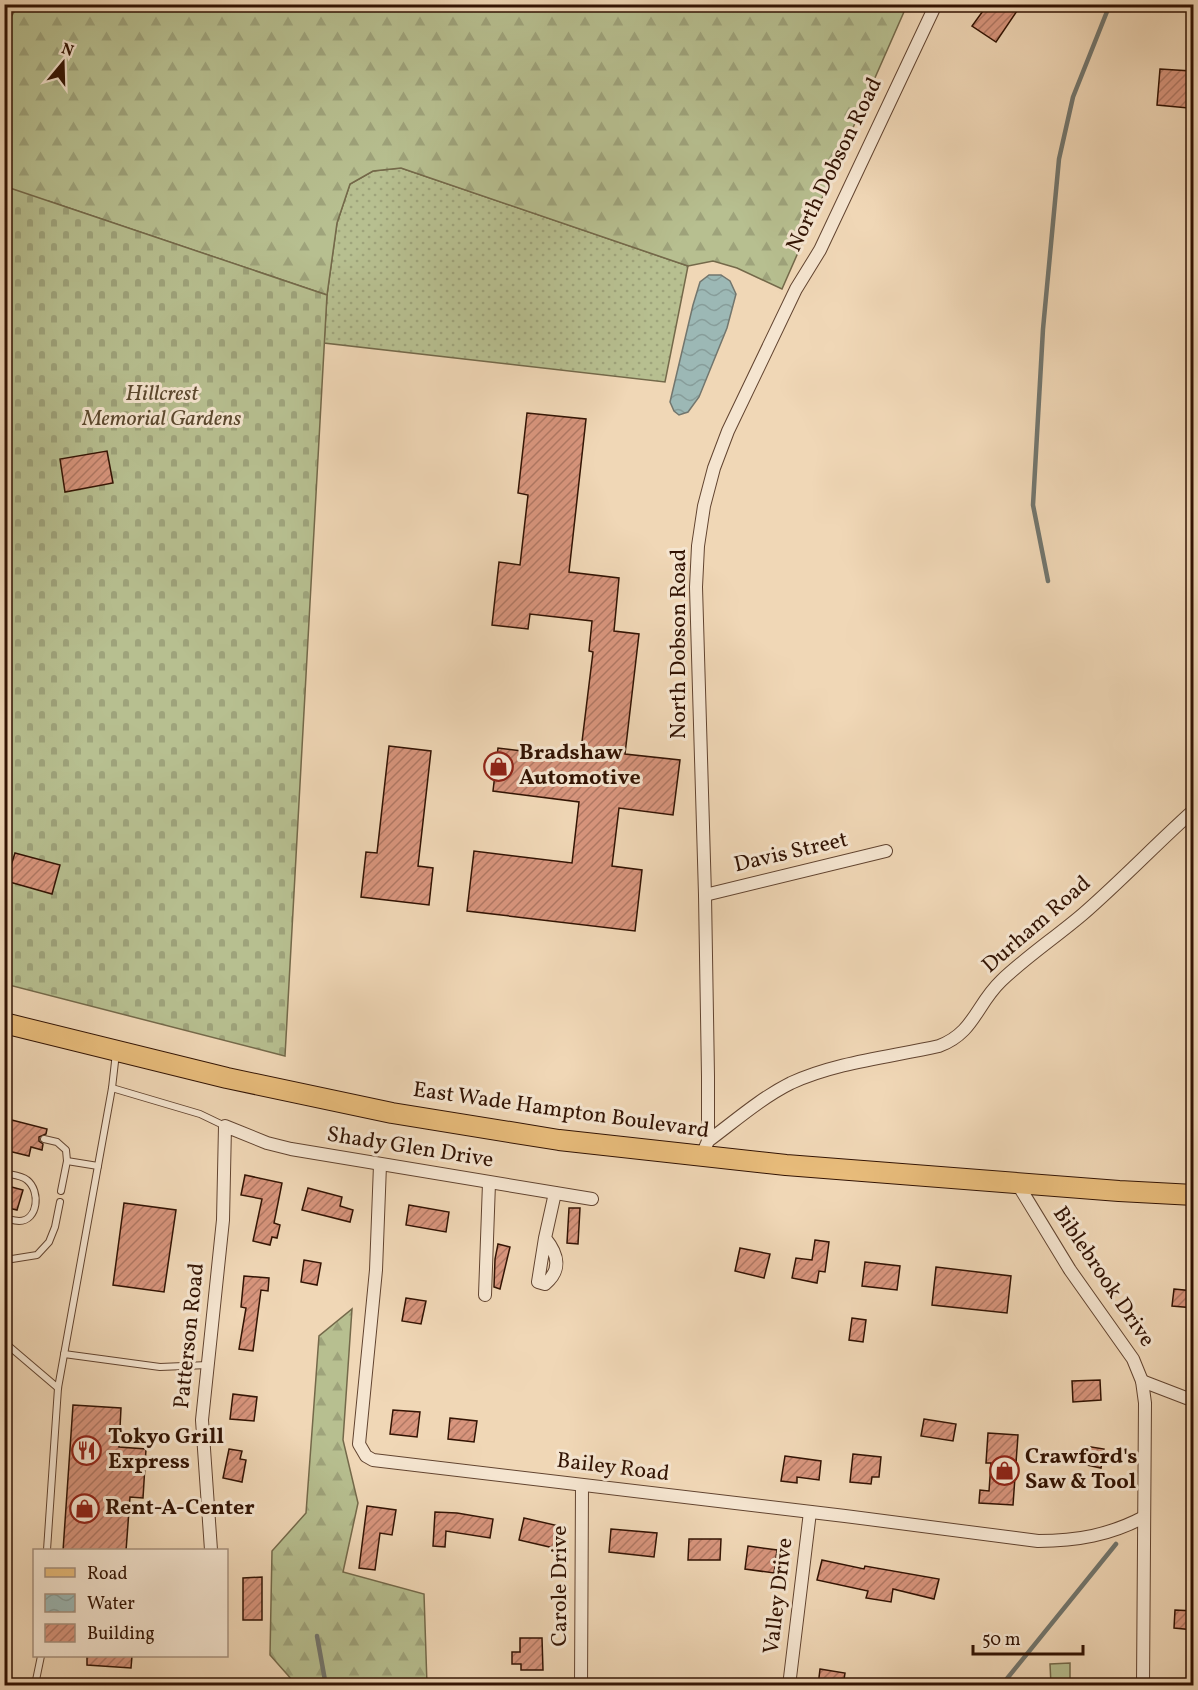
<svg xmlns="http://www.w3.org/2000/svg" width="1198" height="1690" viewBox="0 0 1198 1690" font-family="Vollkorn,serif">
	<style>
		.grass { fill: url(#grass-dots); stroke: #74694a; stroke-width: 1.5 }
		.forest { fill: url(#forest-firs); stroke: #74694a; stroke-width: 1.5 }
		.cemetery { fill: url(#cemetery-stones); stroke: #74694a; stroke-width: 1.5 }
		.pitch { fill: #b7bf90; stroke: #74694a; stroke-width: 1.5 }
		.water { fill: url(#water-waves); stroke: #72766e; stroke-width: 1.5 }
		.lines { fill: none; stroke-linecap: round; stroke-linejoin: round }
		.stream { stroke: #72766e; stroke-width: 4.5 }
		.building { fill: url(#building-hatch); stroke: #321303; stroke-width: 1.5 }
		.service-casing { stroke: #624430; stroke-width: 8 }
		.minor-casing { stroke: #624430; stroke-width: 14 }
		.primary-casing { stroke: #321303; stroke-width: 22 }
		.service { stroke: #f5e5d0; stroke-width: 6 }
		.minor { stroke: #f5e5d0; stroke-width: 12 }
		.primary { stroke: #e8bc7b; stroke-width: 20 }
		.labels { text-anchor: middle; dominant-baseline: central; stroke-width: 6; stroke-linejoin: round; paint-order: stroke }
		.street-label { font-size: 22px; fill: #321303; stroke: #f5e5d0 }
		.park-label { font-size: 22px; font-style: italic; fill: #5a472d; stroke: #f5e5d0 }
		.poi-label { font-size: 22px; font-weight: bold; fill: #321303; stroke: #f5e5d0; text-anchor: start }
	</style>
	<defs>
		<pattern id="grass-dots" width="8" height="8" patternUnits="userSpaceOnUse" patternTransform="scale(1.5)"><rect width="8" height="8" fill="#b7bf90"/><path d="M2 2h.1M6 6h.1" fill="none" stroke="#9ea37b" stroke-width="1.8" stroke-linecap="round"/></pattern>
		<pattern id="forest-firs" width="22" height="20" patternUnits="userSpaceOnUse" patternTransform="scale(1.5)"><rect width="22" height="20" fill="#b7bf90"/><path d="M5 1l3.5 6h-7zM16 11l3.5 6h-7z" fill="#9ea37b"/></pattern>
		<pattern id="cemetery-stones" width="16" height="16" patternUnits="userSpaceOnUse" patternTransform="scale(1.5)"><rect width="16" height="16" fill="#b7bf90"/><path d="M2 7V4a2 2 0 0 1 4 0v3zM10 15v-3a2 2 0 0 1 4 0v3z" fill="#9ea37b"/></pattern>
		<pattern id="water-waves" width="16" height="10" patternUnits="userSpaceOnUse" patternTransform="scale(1.5)"><rect width="16" height="10" fill="#9cb8b5"/><path d="M0 5q4-4 8 0t8 0" fill="none" stroke="#879d9a"/></pattern>
		<pattern id="building-hatch" width="6" height="6" patternUnits="userSpaceOnUse" patternTransform="scale(1.5)"><rect width="6" height="6" fill="#d8957d"/><path d="M-1 1l2-2M0 6l6-6M5 7l2-2" fill="none" stroke="#b07864"/></pattern>
	</defs>
	<rect width="100%" height="100%" fill="#f0d7b6"/>
	<filter id="stains"><feTurbulence type="fractalNoise" baseFrequency=".00333" numOctaves="4"/><feColorMatrix values="0 0 0 0 .2 0 0 0 0 .09 0 0 0 0 .02 0 0 0 .5 -.17"/></filter>
	<radialGradient id="worn" r=".72"><stop offset=".6" stop-color="#630" stop-opacity="0"/><stop offset="1" stop-color="#630" stop-opacity=".3"/></radialGradient>
	<!-- grass -->
	<path class="grass" d="M401 168 688 266 665 382 324 343 327 295 337 223 350 184 373 171Z"/>
	<!-- forest -->
	<g class="forest">
		<path d="M19 4 907 5 782 289 737 268 713 261 688 266 401 168 373 171 350 184 337 223 327 295 48 201 5 276 4 28Z"/>
		<path d="M352 1309 343 1440 358 1503 343 1572 424 1594 427 1685H293V1681L270 1655 272 1551 306 1513 319 1336Z"/>
	</g>
	<!-- cemetery -->
	<path class="cemetery" d="M4 186 327 295 285 1056 5 984Z"/>
	<!-- pitch -->
	<path class="pitch" d="M1070 1663V1685H1051L1050 1664Z"/>
	<!-- water -->
	<path class="water" d="M709 275H721L730 281 736 294 727 328 699 397 688 412 679 415 674 411 670 402 693 305 700 282Z"/>
	<g class="lines">
		<!-- stream -->
		<g class="stream">
			<path d="M1048 581 1033 505 1043 329 1059 159 1073 97 1110 4"/>
			<path d="M317 1636 326 1686"/>
			<path d="M1001 1686 1116 1544"/>
		</g>
	</g>
	<!-- building -->
	<g class="building">
		<path d="M988 4H1007L1017 11 996 42 972 26Z"/>
		<path d="M1160 69 1191 71 1188 108 1157 105Z"/>
		<path d="M527 413 586 419 569 572 619 578 614 631 639 634 625 754 680 760 673 815 619 808 612 866 642 870 635 931 467 911 474 851 572 863 579 802 493 791 498 748 580 758 593 652 589 651 592 621 530 614 528 629 492 625 499 562 520 565 528 495 518 493Z"/>
		<path d="M107 451 113 483 65 492 60 459Z"/>
		<path d="M389 746 431 751 418 866 433 868 429 905 361 897 366 852 377 853Z"/>
		<path d="M15 853 60 865 52 894 6 881Z"/>
		<path d="M4 1118 47 1129 46 1134 39 1137V1141L43 1144 42 1150 31 1147 29 1156 4 1150Z"/>
		<path d="M245 1175 282 1183 274 1223 280 1225 277 1238 272 1237 270 1245 253 1241 262 1199 241 1195Z"/>
		<path d="M4 1185 23 1190 17 1210 4 1207Z"/>
		<path d="M308 1188 342 1197 340 1206 353 1210 350 1222 302 1210Z"/>
		<path d="M124 1203 176 1210 164 1292 113 1285Z"/>
		<path d="M409 1205 449 1212 446 1232 406 1225Z"/>
		<path d="M569 1208H580L578 1244 567 1243Z"/>
		<path d="M815 1240 829 1242 825 1272 819 1271 817 1283 792 1278 796 1258 812 1260Z"/>
		<path d="M498 1244 510 1247 500 1289 494 1287 495 1259Z"/>
		<path d="M740 1248 770 1254 764 1278 735 1271Z"/>
		<path d="M304 1260 321 1263 317 1285 301 1282Z"/>
		<path d="M865 1262 900 1266 897 1290 862 1286Z"/>
		<path d="M936 1267 1011 1276 1007 1313 932 1305Z"/>
		<path d="M244 1276 269 1278 268 1291 261 1290 253 1351 239 1349 246 1308 241 1307Z"/>
		<path d="M1174 1289 1194 1291V1308L1172 1306Z"/>
		<path d="M406 1298 426 1301 421 1324 402 1321Z"/>
		<path d="M852 1318 866 1320 863 1342 849 1340Z"/>
		<path d="M1100 1380 1101 1400 1073 1402 1072 1381Z"/>
		<path d="M233 1394 257 1397 254 1421 230 1419Z"/>
		<path d="M73 1405 121 1408 119 1447 146 1449 143 1498 130 1497 126 1551H63Z"/>
		<path d="M393 1410 420 1412 417 1437 390 1434Z"/>
		<path d="M450 1418 477 1421 474 1442 448 1439Z"/>
		<path d="M924 1419 956 1424 953 1441 921 1436Z"/>
		<path d="M988 1433 1018 1435 1013 1505 979 1503 980 1490 989 1491 991 1463H986Z"/>
		<path d="M1085 1446 1104 1449 1101 1468 1082 1464Z"/>
		<path d="M229 1449 242 1451 240 1459 246 1460 242 1482 223 1478Z"/>
		<path d="M853 1454 881 1457 879 1477H872L871 1484 850 1482Z"/>
		<path d="M785 1456 821 1461 819 1480 797 1477V1483L781 1481Z"/>
		<path d="M367 1506 396 1510 392 1535 380 1533 375 1570 359 1568Z"/>
		<path d="M435 1512 457 1513 493 1519 490 1538 446 1531 445 1547 433 1546Z"/>
		<path d="M524 1518 559 1526 554 1548 519 1540Z"/>
		<path d="M611 1529 657 1533 654 1557 609 1552Z"/>
		<path d="M689 1539H721L720 1560H688Z"/>
		<path d="M748 1546 777 1550 774 1573 745 1569Z"/>
		<path d="M822 1560 864 1569 865 1566 939 1579 934 1599 893 1589 891 1602 866 1598 868 1591 817 1580Z"/>
		<path d="M262 1577V1620H243V1578Z"/>
		<path d="M1175 1610 1194 1611V1630L1174 1628Z"/>
		<path d="M520 1638H542L543 1670H521V1664H512V1652H520Z"/>
		<path d="M87 1656H132L131 1668 87 1665Z"/>
		<path d="M820 1669 845 1673 843 1686H818Z"/>
	</g>
	<g class="lines">
		<defs>
			<g id="service">
				<path d="M112 1088 200 1114 225 1126"/>
				<path d="M44 1139 57 1142 66 1150 67 1161 61 1191"/>
				<path d="M67 1161 98 1166"/>
				<path d="M4 1173C12 1175 21 1175 27 1180 41 1191 38 1221 19 1221 14 1221 9 1219 4 1218"/>
				<path d="M4 1257 12 1259 37 1255 49 1242 55 1227 60 1202"/>
				<path d="M4 1342 58 1388"/>
				<path d="M64 1354 160 1367 208 1365"/>
				<path d="M47 1550 58 1388 112 1088 116 1053"/>
				<path d="M4 1683 35 1685 41 1656"/>
			</g>
			<g id="minor">
				<path d="M705 895 886 851"/>
				<path d="M708 1141C735 1121 761 1098 791 1083 837 1062 890 1057 939 1046 974 1033 976 1005 1001 981 1026 957 1056 937 1083 914 1121 881 1156 844 1194 810"/>
				<path d="M702 1155 708 1141V1076L705 895 696 587 698 546 704 506 714 468 728 431 796 289 820 250 936 4"/>
				<path d="M380 1165 376 1270 359 1444 366 1456 373 1460 845 1516 1038 1541C1077 1541 1110 1535 1144 1517"/>
				<path d="M1017 1183 1070 1270 1133 1359 1142 1381 1145 1403 1143 1686"/>
				<path d="M545 1238C558 1254 562 1270 545 1284L538 1282 545 1238 555 1193"/>
				<path d="M485 1295 489 1183"/>
				<path d="M1142 1381 1194 1401"/>
				<path d="M211 1550 202 1420 223 1220 225 1126 267 1143 291 1149 592 1199"/>
				<path d="M581 1686 582 1486"/>
				<path d="M789 1686 810 1512"/>
			</g>
			<path id="primary" d="M4 1023 227 1078 392 1113 559 1140 786 1165 1119 1191 1194 1195"/>
		</defs>
		<!-- service casing -->
		<use href="#service" class="service-casing"/>
		<!-- minor casing -->
		<use href="#minor" class="minor-casing"/>
		<!-- primary casing -->
		<use href="#primary" class="primary-casing"/>
		<!-- service -->
		<use href="#service" class="service"/>
		<!-- minor -->
		<use href="#minor" class="minor"/>
		<!-- primary -->
		<use href="#primary" class="primary"/>
	</g>
	<!-- icons -->
	<defs>
		<symbol id="shop-ring" viewBox="-11 -11 22 22"><circle r="9.5" fill="#f5e5d0" stroke="#8f2418" stroke-width="1.5"/><path d="M-5-2.5h2.3a2.7 3.5 0 0 1 5.4 0H5L5.5 6h-11ZM-1.5-2.5h3a1.5 2.3 0 0 0-3 0Z" fill="#8f2418"/></symbol>
		<symbol id="restaurant-ring" viewBox="-11 -11 22 22"><circle r="9.5" fill="#f5e5d0" stroke="#8f2418" stroke-width="1.5"/><path d="M-5-6h1v4h1v-4h1v4h1v-4h1v5L-1.5 .5V6h-2V.5L-5-1ZM5-6V6H3V1.5H1.5Q1.5-4 5-6Z" fill="#8f2418"/></symbol>
	</defs>
	<g fill-rule="evenodd">
		<use href="#shop-ring" x="482" y="750" width="33" height="33"/>
		<use href="#restaurant-ring" x="70" y="1434" width="33" height="33"/>
		<use href="#shop-ring" x="988" y="1454" width="33" height="33"/>
		<use href="#shop-ring" x="68" y="1492" width="33" height="33"/>
	</g>
	<g class="labels">
		<!-- street labels -->
		<g class="street-label">
			<text transform="translate(835 165) rotate(-64)">North Dobson Road</text>
			<text transform="translate(679 644) rotate(-90)">North Dobson Road</text>
			<text transform="translate(791 853) rotate(-13)">Davis Street</text>
			<text transform="translate(1037 925) rotate(-41)">Durham Road</text>
			<text transform="translate(561 1111) rotate(8)">East Wade Hampton Boulevard</text>
			<text transform="translate(410 1148) rotate(9)">Shady Glen Drive</text>
			<text transform="translate(1103 1277) rotate(56)">Biblebrook Drive</text>
			<text transform="translate(190 1336) rotate(-84)">Patterson Road</text>
			<text transform="translate(613 1468) rotate(7)">Bailey Road</text>
			<text transform="translate(560 1586) rotate(-90)">Carole Drive</text>
			<text transform="translate(779 1596) rotate(-83)">Valley Drive</text>
		</g>
		<!-- park labels -->
		<g class="park-label">
			<text x="162" y="394">Hillcrest<tspan x="162" dy="25">Memorial Gardens</tspan></text>
		</g>
		<!-- poi labels -->
		<g class="poi-label">
			<text x="519" y="753">Bradshaw<tspan x="519" dy="25">Automotive</tspan></text>
			<text x="108" y="1437">Tokyo Grill<tspan x="108" dy="25">Express</tspan></text>
			<text x="1025" y="1457">Crawford's<tspan x="1025" dy="25">Saw &amp; Tool</tspan></text>
			<text x="105" y="1508">Rent-A-Center</text>
		</g>
	</g>
	<!-- margin -->
	<rect width="1198" height="1690" fill="none" stroke="#f0d7b6" stroke-width="24"/>
	<rect x="6" y="6" width="1186" height="1678" fill="none" stroke="#321303" stroke-width="3"/>
	<rect x="12" y="12" width="1174" height="1666" fill="none" stroke="#321303" stroke-width="1.5"/>
	<!-- legend -->
	<rect x="33" y="1549" width="195" height="108" fill="#f5e5d0" stroke="#a7917e" stroke-width="1.5"/>
	<rect x="45" y="1568" width="30" height="9" fill="#e8bc7b" stroke="#a7917e" stroke-width="1.5"/>
	<text x="87" y="1579" font-size="18" fill="#321303">Road</text>
	<rect x="45" y="1594" width="30" height="18" fill="url(#water-waves)" stroke="#a7917e" stroke-width="1.5"/>
	<text x="87" y="1609" font-size="18" fill="#321303">Water</text>
	<rect x="45" y="1624" width="30" height="18" fill="url(#building-hatch)" stroke="#a7917e" stroke-width="1.5"/>
	<text x="87" y="1639" font-size="18" fill="#321303">Building</text>
	<!-- north arrow -->
	<g transform="translate(63 63) rotate(19)" stroke="#f5e5d0" stroke-width="4.5" paint-order="stroke">
	<path d="M0-4.5L10 22L0 15L-10 22Z" fill="#321303"/>
	<text y="-9" font-size="16" font-weight="bold" text-anchor="middle" fill="#321303">N</text>
	</g>
	<!-- scale -->
	<path d="M973 1645v9h110v-9" fill="none" stroke="#321303" stroke-width="3"/>
	<text x="982" y="1645" font-size="18" fill="#321303" stroke="#f5e5d0" stroke-width="4.5" paint-order="stroke">50 m</text>
	<rect width="100%" height="100%" filter="url(#stains)"/>
	<rect width="100%" height="100%" fill="url(#worn)"/>
</svg>
